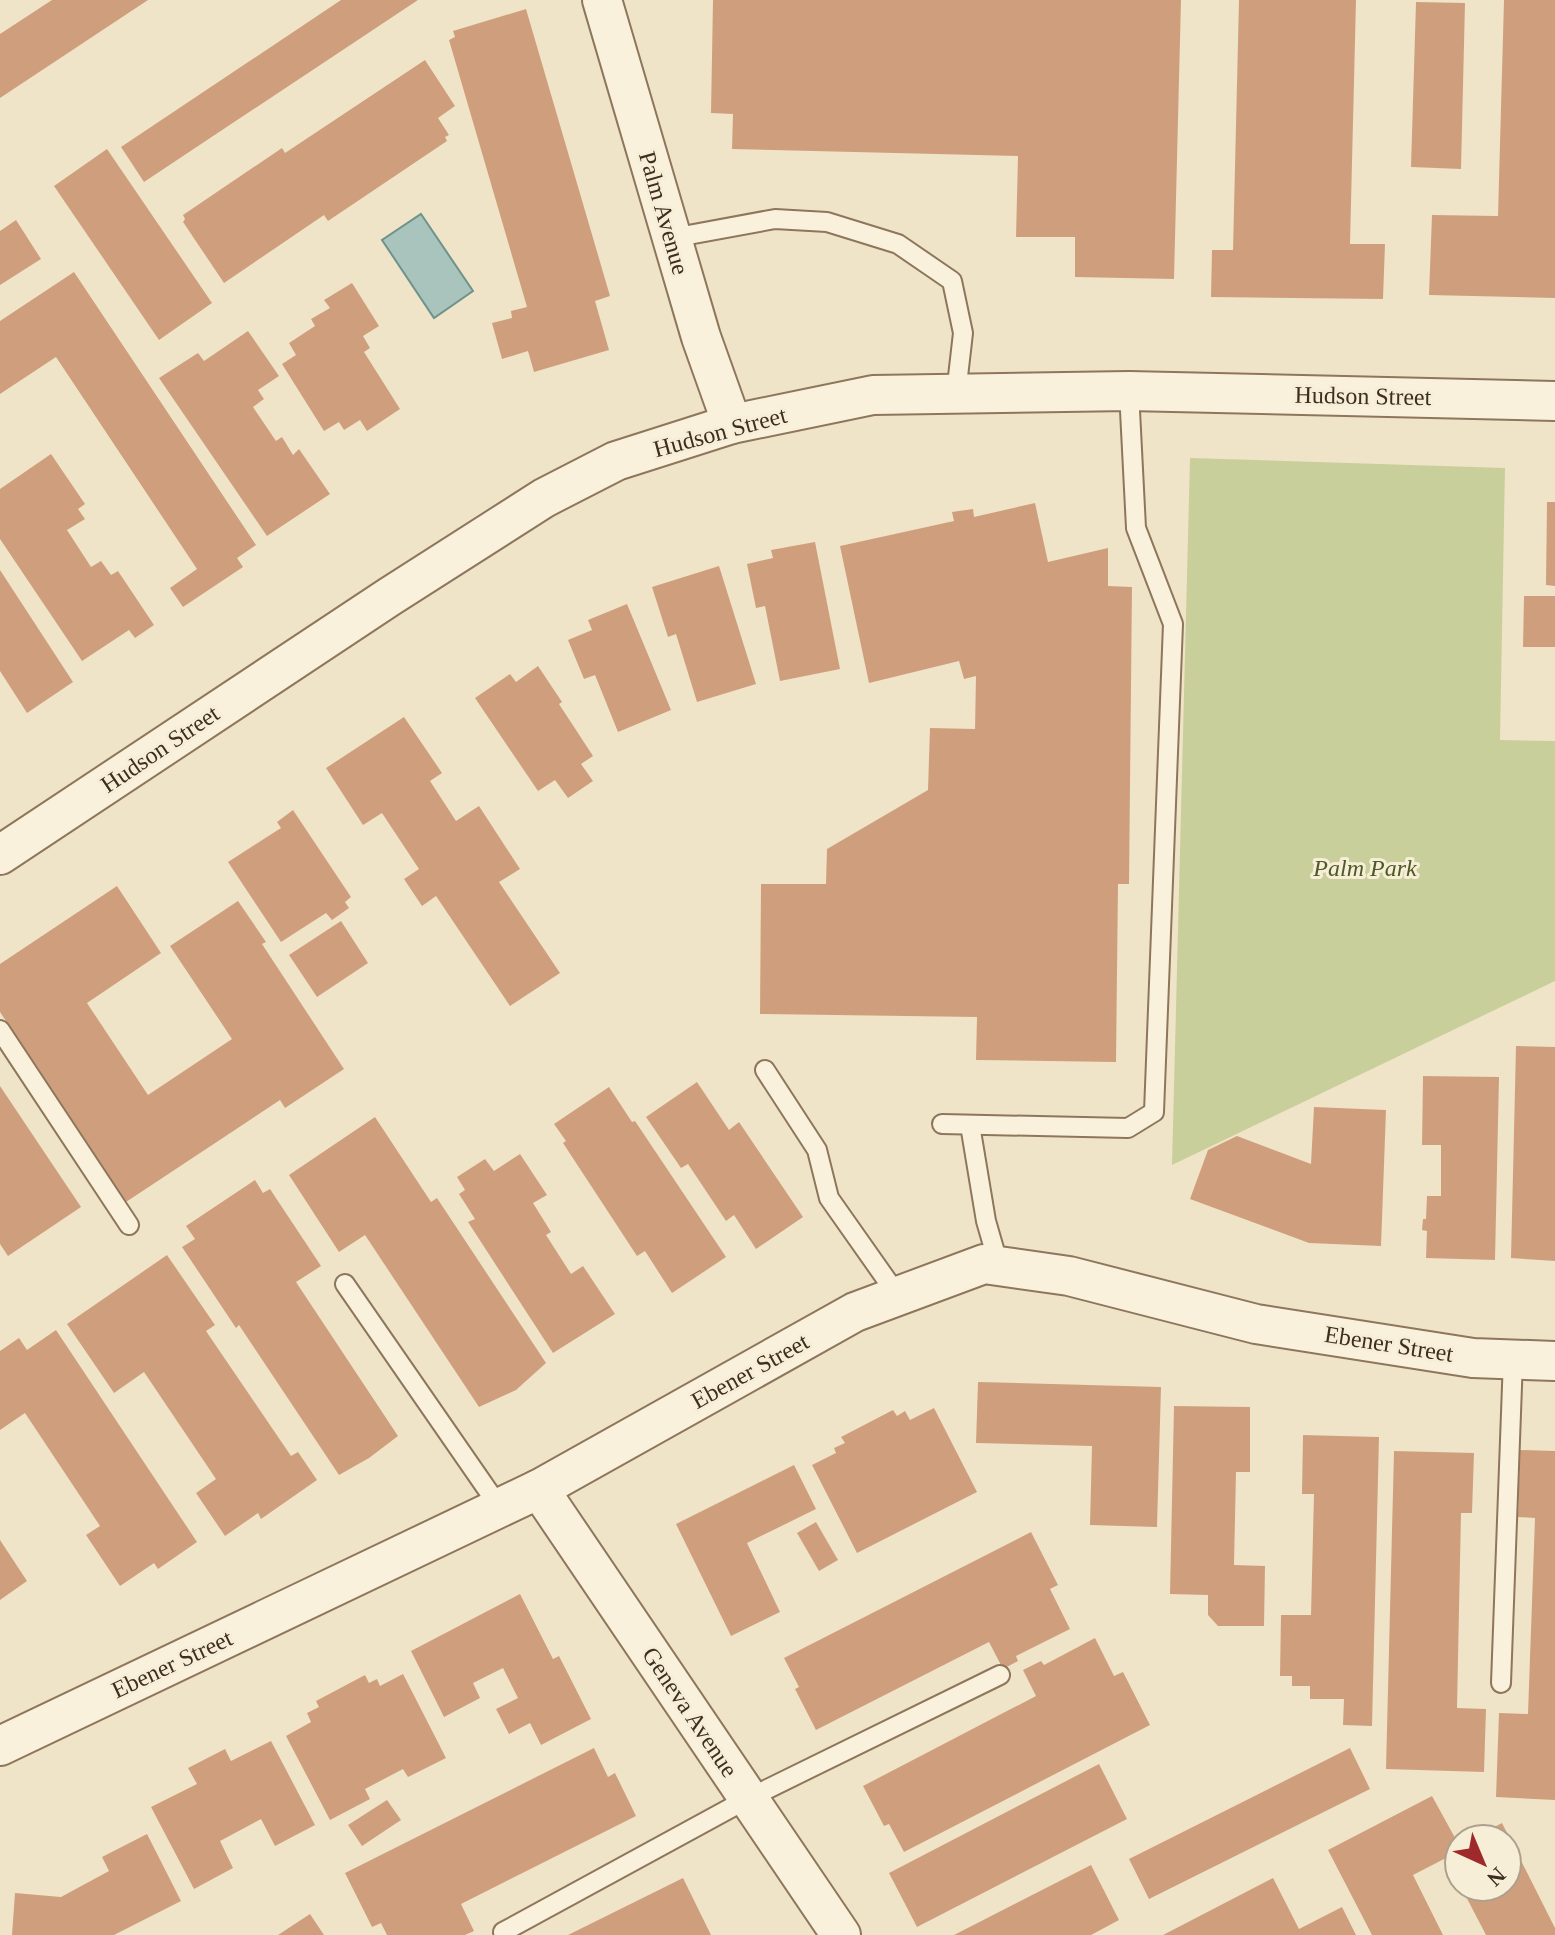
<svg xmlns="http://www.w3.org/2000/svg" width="1555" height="1935" viewBox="0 0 1555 1935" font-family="Georgia,serif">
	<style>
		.green { fill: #c9cf9b }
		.water { fill: #a9c4bc; stroke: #6f938a; stroke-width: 2 }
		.building { fill: #cf9f7d }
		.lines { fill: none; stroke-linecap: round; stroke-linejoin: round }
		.lane-casing { stroke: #8d765c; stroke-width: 22 }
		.street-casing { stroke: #8d765c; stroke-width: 42 }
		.lane { stroke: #faf1dc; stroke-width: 18 }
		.street { stroke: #faf1dc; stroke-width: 38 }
		.labels { text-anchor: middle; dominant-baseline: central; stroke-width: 6; stroke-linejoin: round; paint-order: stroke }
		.street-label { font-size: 24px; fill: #3d2e20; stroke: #f7eed8 }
		.park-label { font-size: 24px; font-style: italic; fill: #4d5a26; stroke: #f7eed8 }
	</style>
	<rect width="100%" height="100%" fill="#f0e4c8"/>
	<!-- green -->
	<path class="green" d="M1190 458 1505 468 1500 740 1555 741V981L1172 1165Z"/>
	<!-- water -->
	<path class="water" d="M421 214 473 291 434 318 382 240Z"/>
	<!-- building -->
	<g class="building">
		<path d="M52 0H148L0 98V34Z"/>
		<path d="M341 0H418L144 182 121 147Z"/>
		<path d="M713 0H1181L1174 279 1075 277V237H1016L1018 156 732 149 733 114 711 113Z"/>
		<path d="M1239 0H1356L1350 244H1385L1383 299 1211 297 1212 250H1233Z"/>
		<path d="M1504 0H1555V298L1429 295 1432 215 1498 216Z"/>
		<path d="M1416 2 1465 3 1461 169 1411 167Z"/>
		<path d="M526 9 610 296 595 301 609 350 534 372 528 351 502 359 492 323 512 318 511 311 527 307 449 40 455 37 453 31Z"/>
		<path d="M425 60 455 106 438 118 449 135 445 137 447 141 328 221 324 215 224 283 183 222 185 219 183 215 282 148 285 153Z"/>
		<path d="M107 149 212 303 159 340 54 186Z"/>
		<path d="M16 220 41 259 0 285V231Z"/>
		<path d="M74 272 256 545 237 558 243 567 183 607 170 588 197 569 56 357 0 394V321Z"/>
		<path d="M352 283 379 326 363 336 370 348 364 352 400 409 367 431 360 420 344 430 339 422 324 431 282 364 296 355 289 343 315 326 311 319 330 308 324 300Z"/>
		<path d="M248 331 279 376 258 390 264 399 253 407 276 441 282 437 293 455 299 449 330 494 267 536 159 378 198 353 204 361Z"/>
		<path d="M51 454 85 504 78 509 85 519 67 530 91 567 101 561 111 575 118 571 154 625 135 638 129 630 82 661 0 539V489Z"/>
		<path d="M1547 502H1555V586L1546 585Z"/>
		<path d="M1035 503 1048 562 1108 548V586L1132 587 1129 884H1118L1116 1062 976 1060 977 1017 760 1014 761 884H826L827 849 928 790 930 728 975 729 976 676 964 679 959 661 869 683 840 546 954 521 952 512 973 509 974 517Z"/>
		<path d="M815 542 840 669 780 681 765 606 756 608 747 564 773 558 771 550Z"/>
		<path d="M719 566 756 684 697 702 676 634 668 637 652 587Z"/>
		<path d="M0 570 73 682 27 713 0 671Z"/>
		<path d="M1524 596H1555V647H1523Z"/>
		<path d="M627 604 671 710 618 732 595 675 584 679 568 640 592 630 588 620Z"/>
		<path d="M538 666 562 702 559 704 593 756 581 764 593 781 568 798 555 780 538 791 475 698 510 674 516 682Z"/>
		<path d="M404 717 442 773 430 781 456 821 479 806 520 869 499 882 560 973 510 1006 436 896 422 906 404 879 419 869 382 813 363 825 326 768Z"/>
		<path d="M293 810 351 897 345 902 349 908 332 920 326 913 281 942 228 862 281 828 277 822Z"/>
		<path d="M117 886 161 953 87 1003 148 1095 232 1039 170 946 238 901 266 942 262 944 344 1069 285 1108 280 1100 126 1202 0 1012V964Z"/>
		<path d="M341 921 368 963 317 997 289 955Z"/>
		<path d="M1516 1046 1555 1047V1261L1511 1258Z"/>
		<path d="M1423 1076 1499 1077 1495 1260 1426 1258 1427 1231 1422 1230 1423 1219H1426L1427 1196H1441V1145H1422Z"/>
		<path d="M697 1082 729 1130 739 1122 803 1217 756 1249 734 1215 726 1221 688 1164 681 1168 646 1117Z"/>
		<path d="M0 1086 81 1207 8 1256 0 1244Z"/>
		<path d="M609 1087 632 1122 635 1121 726 1257 672 1293 645 1251 637 1256 563 1143 566 1141 554 1124Z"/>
		<path d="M1314 1107 1386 1110 1381 1246 1309 1243 1190 1199 1208 1150 1237 1136 1311 1164Z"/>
		<path d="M375 1117 431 1202 437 1198 546 1363 516 1390 479 1407 365 1235 339 1252 289 1175Z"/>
		<path d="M520 1154 547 1195 533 1203 551 1232 546 1235 571 1274 583 1266 615 1314 553 1353 468 1222 475 1219 459 1194 465 1190 457 1177 485 1159 494 1171Z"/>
		<path d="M255 1180 263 1193 270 1189 321 1266 296 1282 398 1436 369 1458 339 1475 239 1325 236 1328 182 1247 195 1239 186 1226Z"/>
		<path d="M167 1255 215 1325 206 1331 291 1456 298 1452 317 1480 261 1519 258 1513 225 1536 196 1493 216 1479 144 1372 114 1393 67 1324Z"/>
		<path d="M56 1330 197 1542 158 1569 154 1563 120 1586 86 1535 100 1526 25 1413 0 1430V1351L19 1338 27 1350Z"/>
		<path d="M978 1382 1161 1387 1157 1527 1090 1525 1092 1446 976 1443Z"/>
		<path d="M1174 1406 1250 1407V1472H1236L1234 1565 1265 1566 1264 1626H1218L1208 1615V1595L1170 1594Z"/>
		<path d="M934 1408 977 1492 857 1553 812 1465 836 1453 834 1448 845 1443 841 1437 893 1410 897 1416 905 1411 910 1420Z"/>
		<path d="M1303 1435 1379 1437 1372 1726 1343 1725 1344 1699H1310V1686H1292V1676H1280L1281 1615H1311L1314 1494H1302Z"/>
		<path d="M1520 1450 1555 1451V1800L1496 1797 1499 1713 1528 1714 1535 1518 1518 1517Z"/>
		<path d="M1394 1451 1474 1453 1472 1513H1461L1457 1708 1486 1709 1484 1772 1386 1769Z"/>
		<path d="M794 1465 816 1509 747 1543 780 1612 731 1636 676 1524Z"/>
		<path d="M816 1522 838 1560 819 1571 797 1533Z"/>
		<path d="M1031 1532 1058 1585 1050 1589 1070 1629 1016 1656 1018 1661 1003 1669 989 1642 816 1730 795 1689 799 1687 784 1658Z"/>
		<path d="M0 1540 27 1581 0 1600Z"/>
		<path d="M520 1594 553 1659 559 1656 591 1719 541 1745 530 1723 509 1734 496 1709 518 1698 503 1668 473 1683 480 1698 444 1717 411 1651Z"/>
		<path d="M1095 1638 1114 1676 1123 1672 1150 1725 904 1852 889 1824 884 1826 863 1786 1036 1696 1023 1670 1041 1661 1044 1665Z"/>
		<path d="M403 1674 446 1758 408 1777 403 1769 365 1789 370 1799 330 1820 286 1736 311 1722 307 1713 319 1707 316 1701 365 1675 369 1683 377 1679 380 1686Z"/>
		<path d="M271 1741 315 1825 275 1846 261 1819 220 1841 233 1868 194 1889 151 1807 197 1784 188 1768 225 1749 231 1761Z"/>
		<path d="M594 1748 608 1777 615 1773 636 1816 461 1904 474 1931 465 1935H387L381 1923 372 1927 345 1873Z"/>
		<path d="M1350 1748 1370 1789 1149 1899 1129 1859Z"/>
		<path d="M1099 1764 1127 1819 917 1927 889 1873Z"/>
		<path d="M1432 1796 1459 1845V1883L1446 1858 1413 1875 1443 1935H1372L1328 1850Z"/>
		<path d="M387 1800 401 1820 362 1846 348 1825Z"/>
		<path d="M1502 1823 1555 1928V1935H1486L1461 1887H1507V1839H1471Z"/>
		<path d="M147 1834 181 1901 114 1935H12L15 1893 61 1897 109 1871 102 1857Z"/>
		<path d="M1091 1865 1119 1920 1091 1935H954Z"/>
		<path d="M683 1878 711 1935H568Z"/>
		<path d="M1273 1878 1299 1929 1342 1907 1356 1935H1163Z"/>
		<path d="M310 1914 324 1935H278Z"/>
	</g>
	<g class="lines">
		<defs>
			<g id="lane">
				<path d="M672 238 775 219 827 222 898 244 952 281 963 333 956 394"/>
				<path d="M0 1030 129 1225"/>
				<path d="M765 1070 817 1150 829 1198 898 1296"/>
				<path d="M942 1124 1128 1128 1154 1112 1173 624 1136 528 1129 391"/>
				<path d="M970 1125 986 1221 999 1266"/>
				<path d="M345 1284 500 1508"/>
				<path d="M1501 1683 1513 1359"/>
				<path d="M503 1932 749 1798 1000 1675"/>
			</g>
			<g id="street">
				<path d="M602 0 701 337 732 424"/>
				<path d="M0 855 389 597 544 498 616 461 732 424 873 395 1129 391 1555 401"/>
				<path d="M539 1489 841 1935"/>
				<path d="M0 1746 539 1489 855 1312 984 1264 1069 1276 1256 1324 1473 1358 1555 1361"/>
			</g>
		</defs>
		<!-- lane casing -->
		<use href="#lane" class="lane-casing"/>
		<!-- street casing -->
		<use href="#street" class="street-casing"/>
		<!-- lane -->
		<use href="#lane" class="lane"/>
		<!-- street -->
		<use href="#street" class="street"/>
	</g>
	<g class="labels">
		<!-- street labels -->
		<g class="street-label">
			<text transform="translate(664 213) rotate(74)">Palm Avenue</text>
			<text transform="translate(1363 396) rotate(1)">Hudson Street</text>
			<text transform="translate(720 432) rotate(-15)">Hudson Street</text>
			<text transform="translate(160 749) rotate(-34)">Hudson Street</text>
			<text transform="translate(1389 1344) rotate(9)">Ebener Street</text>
			<text transform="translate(750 1371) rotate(-29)">Ebener Street</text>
			<text transform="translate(172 1664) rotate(-25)">Ebener Street</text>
			<text transform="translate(690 1712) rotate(56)">Geneva Avenue</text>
		</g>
		<!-- park labels -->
		<g class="park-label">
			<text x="1365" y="868">Palm Park</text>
		</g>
	</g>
	<!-- north arrow -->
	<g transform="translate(1483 1863) rotate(136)"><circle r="38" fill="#f7eed8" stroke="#ada18e" stroke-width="2"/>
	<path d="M0-6L14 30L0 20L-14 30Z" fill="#9e2a2b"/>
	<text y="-12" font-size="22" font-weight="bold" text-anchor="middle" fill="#3d2e20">N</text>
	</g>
</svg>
